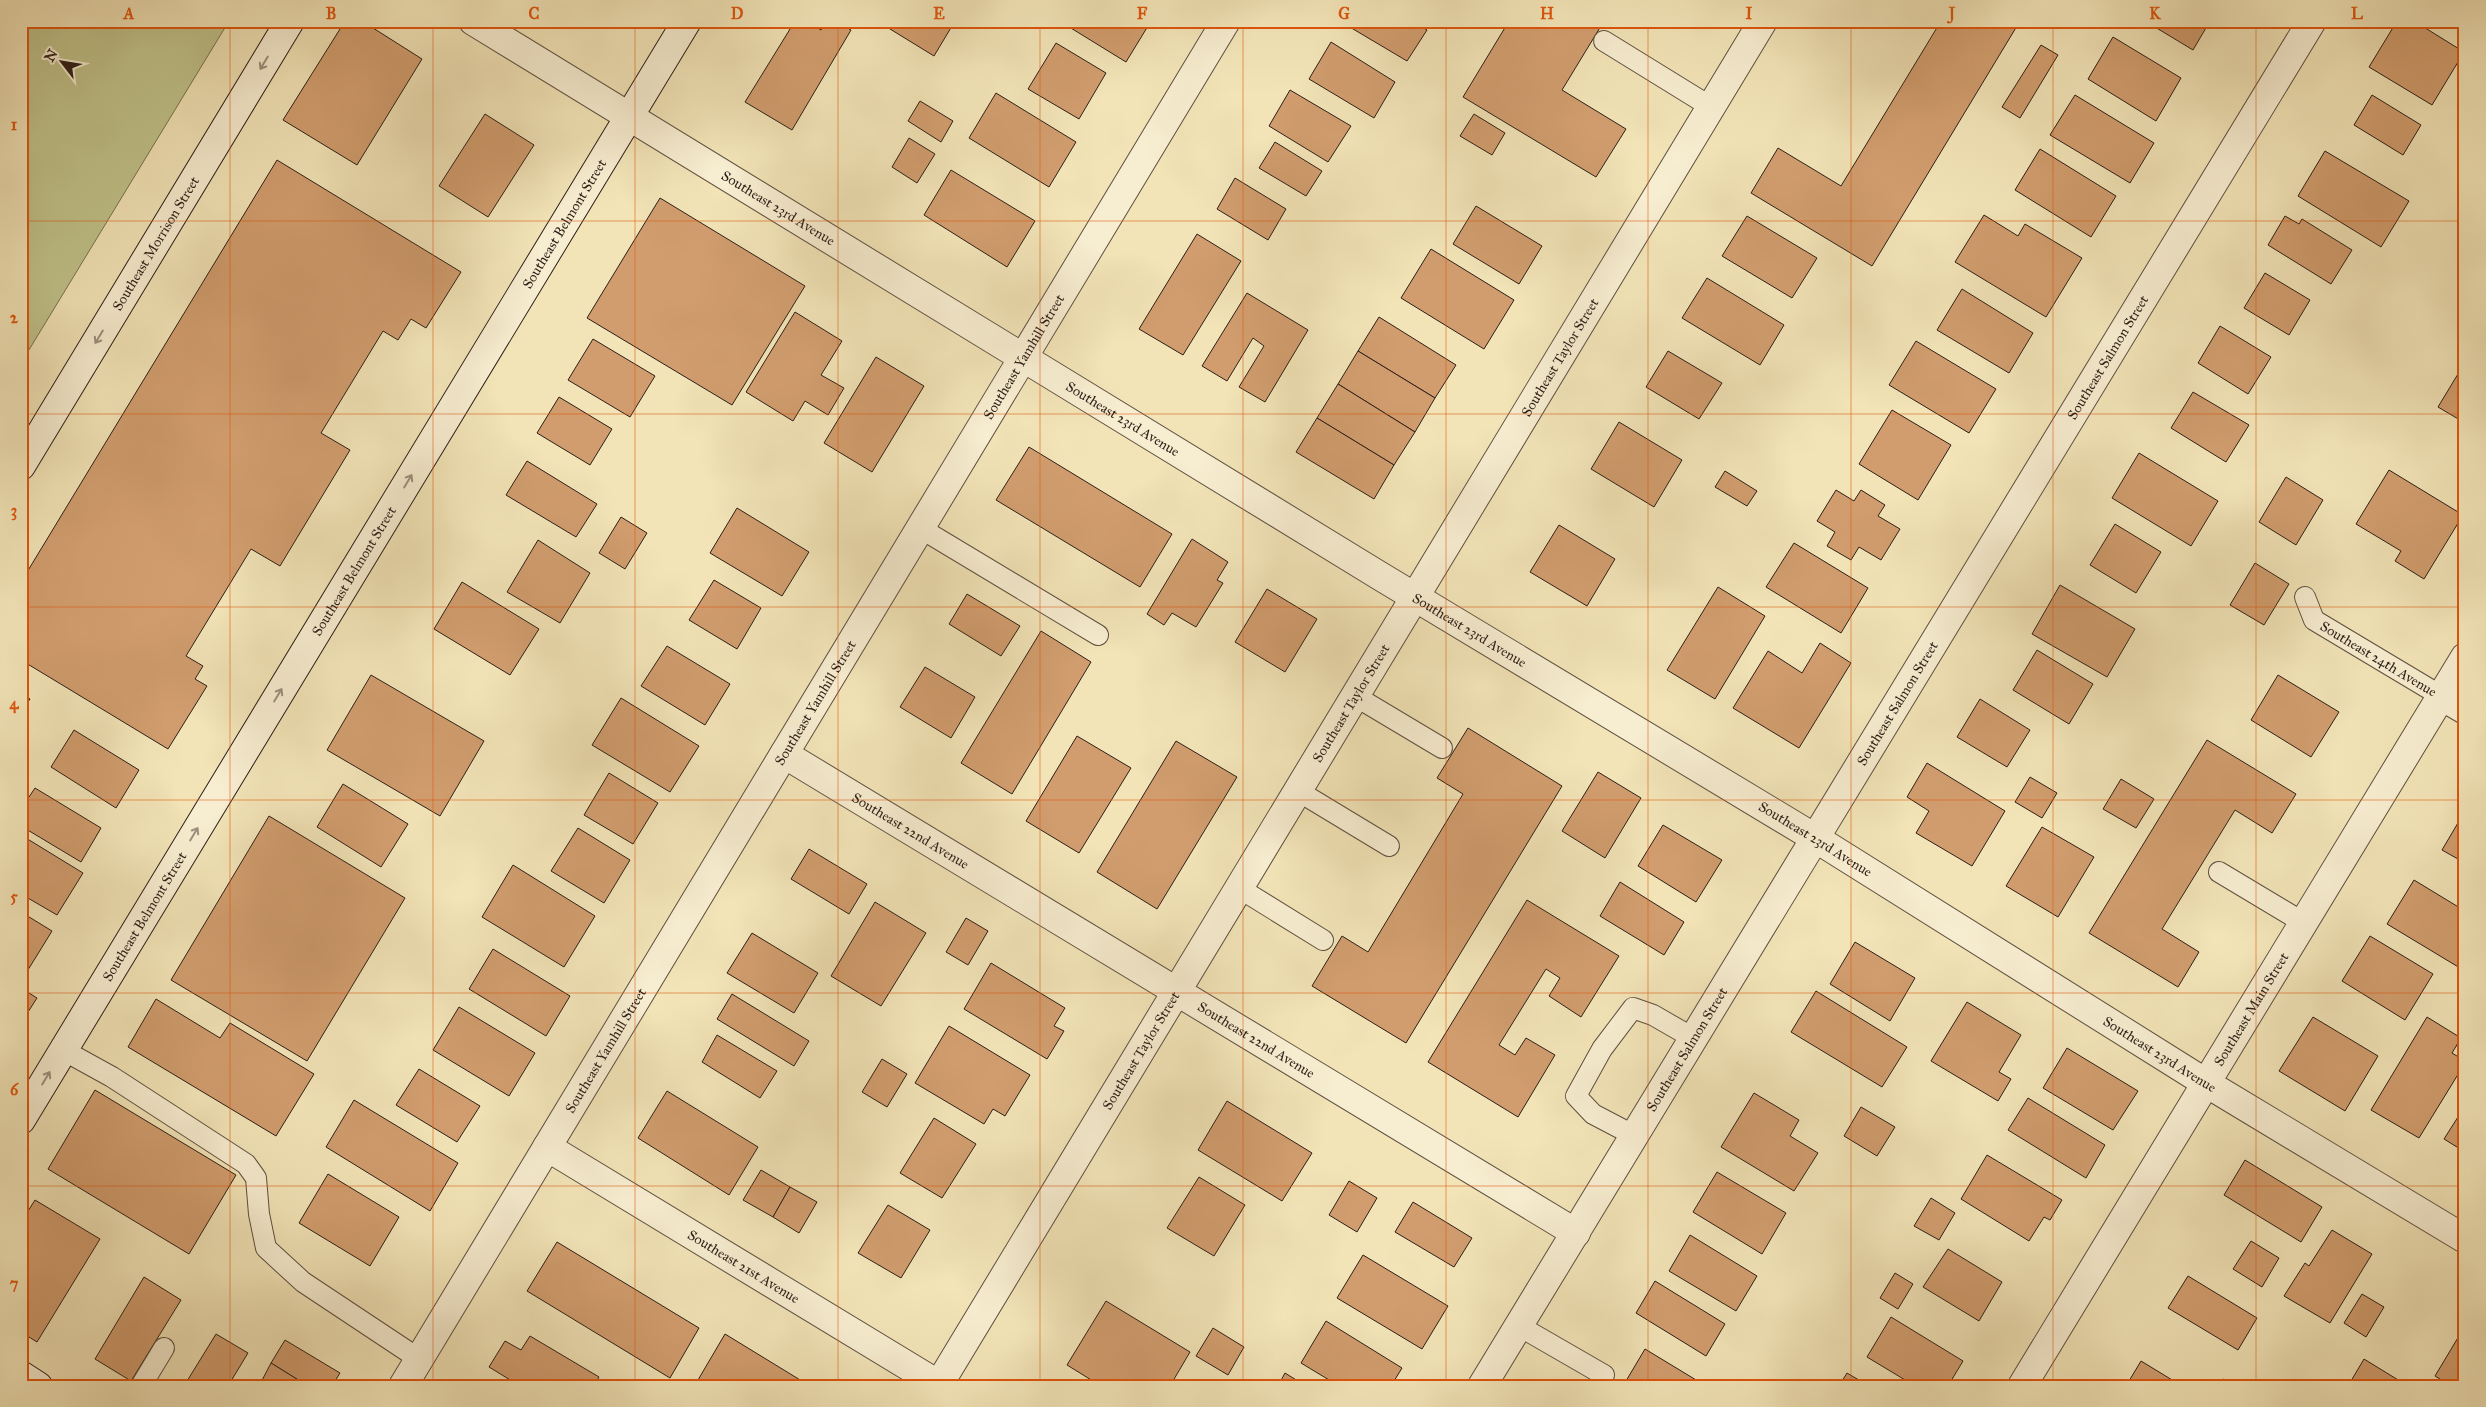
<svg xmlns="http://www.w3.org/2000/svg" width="2486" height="1407" viewBox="0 0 2486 1407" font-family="'IM FELL Great Primer',serif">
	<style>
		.green { fill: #c0c28a; stroke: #767051 }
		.building { fill: #d19d6e; stroke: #2d1f18 }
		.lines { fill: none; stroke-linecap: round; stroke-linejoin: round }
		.lane-casing { stroke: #5e5040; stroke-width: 22 }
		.street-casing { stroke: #5e5040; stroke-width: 30 }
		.secondary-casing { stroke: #2d1f18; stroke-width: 30 }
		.lane { stroke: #f7edd0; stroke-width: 20 }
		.street { stroke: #f7edd0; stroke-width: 28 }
		.secondary { stroke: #f7edd0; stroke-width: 28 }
		.oneway { stroke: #9c907d }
		.grid { fill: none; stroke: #df560d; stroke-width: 1; stroke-opacity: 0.55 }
		.labels { text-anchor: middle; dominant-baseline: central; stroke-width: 4.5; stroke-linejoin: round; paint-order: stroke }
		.street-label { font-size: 14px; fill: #2d1f18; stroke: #f7edd0 }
		.neatline { fill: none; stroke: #df560d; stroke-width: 2 }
		.grid-label { font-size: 16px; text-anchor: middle; font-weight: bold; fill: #df560d }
	</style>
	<rect width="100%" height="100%" fill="#f2e4b7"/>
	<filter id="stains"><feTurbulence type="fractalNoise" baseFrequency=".004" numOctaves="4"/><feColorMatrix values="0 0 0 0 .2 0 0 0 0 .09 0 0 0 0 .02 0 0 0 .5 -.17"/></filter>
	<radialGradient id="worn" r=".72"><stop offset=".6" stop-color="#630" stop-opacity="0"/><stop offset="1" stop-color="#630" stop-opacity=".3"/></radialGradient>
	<!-- green -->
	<path class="green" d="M21 21H229L21 363Z"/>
	<!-- building -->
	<g class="building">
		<path d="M345 21H362L422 59 357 165 283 120Z"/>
		<path d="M795 21H807L821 30 826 21H836L851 30 792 130 745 102Z"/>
		<path d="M877 21H955L934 56Z"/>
		<path d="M1068 21H1140L1148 26 1126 62 1066 25Z"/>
		<path d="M1344 21H1413L1427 30 1407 61 1343 23Z"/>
		<path d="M1509 21H1604L1562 90 1626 129 1596 177 1463 97Z"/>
		<path d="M1941 21H2020L1872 266 1751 193 1778 148 1841 186Z"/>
		<path d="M2145 21H2210L2193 50Z"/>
		<path d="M2397 21H2414L2464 52 2432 105 2369 67Z"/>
		<path d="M2113 37 2181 78 2156 121 2088 79Z"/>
		<path d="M1331 42 1395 82 1374 118 1309 79Z"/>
		<path d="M1056 43 1106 73 1079 119 1028 89Z"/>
		<path d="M2041 45 2058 55 2020 118 2002 107Z"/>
		<path d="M1290 90 1351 126 1328 162 1269 126Z"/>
		<path d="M996 93 1076 142 1049 187 969 138Z"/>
		<path d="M2075 95 2154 143 2130 183 2050 135Z"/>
		<path d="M2372 95 2421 125 2403 155 2354 125Z"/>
		<path d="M920 101 953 121 941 142 908 121Z"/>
		<path d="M485 114 534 145 488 217 439 186Z"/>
		<path d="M1474 114 1505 133 1492 155 1460 136Z"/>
		<path d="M909 138 935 154 917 183 892 167Z"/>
		<path d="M1275 142 1322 171 1306 196 1259 168Z"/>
		<path d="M2040 149 2116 196 2091 237 2015 190Z"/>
		<path d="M2325 151 2409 201 2381 247 2298 196Z"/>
		<path d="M277 160 461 272 426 328 411 319 398 340 383 331 321 433 350 450 280 566 251 549 186 656 203 666 195 679 207 686 168 749 21 660V582Z"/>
		<path d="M951 170 1035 221 1007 267 924 215Z"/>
		<path d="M1235 178 1286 209 1268 240 1217 209Z"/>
		<path d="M660 198 805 286 732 405 587 318Z"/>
		<path d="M1476 206 1542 246 1519 284 1453 244Z"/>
		<path d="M1984 215 2018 236 2025 224 2082 258 2046 317 1955 262Z"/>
		<path d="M1747 216 1817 258 1792 298 1722 256Z"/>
		<path d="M2285 216 2299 224 2302 219 2352 250 2331 284 2268 245Z"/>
		<path d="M1197 234 1241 261 1183 355 1139 329Z"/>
		<path d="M1431 249 1514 300 1484 349 1401 298Z"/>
		<path d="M2265 273 2310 300 2289 335 2244 308Z"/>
		<path d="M1707 278 1784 325 1760 365 1682 318Z"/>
		<path d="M1962 289 2033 333 2009 373 1937 330Z"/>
		<path d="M1247 293 1308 330 1265 402 1239 387 1264 346 1253 338 1227 381 1202 366Z"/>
		<path d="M795 312 842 341 821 375 844 388 828 415 805 401 793 421 746 392Z"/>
		<path d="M1379 317 1456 365 1435 398 1358 351Z"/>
		<path d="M2220 326 2271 357 2248 394 2198 363Z"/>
		<path d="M593 339 655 376 630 417 568 380Z"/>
		<path d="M1916 341 1996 389 1969 433 1889 385Z"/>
		<path d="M1358 351 1435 398 1415 432 1338 384Z"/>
		<path d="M1668 351 1722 383 1699 419 1646 387Z"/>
		<path d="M876 357 924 386 872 472 824 443Z"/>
		<path d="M2464 364H2465V423L2438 407Z"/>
		<path d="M1338 384 1415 432 1394 465 1317 418Z"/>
		<path d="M2193 392 2249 425 2226 462 2171 428Z"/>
		<path d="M559 397 612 429 590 465 537 433Z"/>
		<path d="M1892 410 1951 445 1918 500 1859 464Z"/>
		<path d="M1317 418 1394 465 1374 499 1296 452Z"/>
		<path d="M1619 422 1682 460 1654 507 1591 469Z"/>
		<path d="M1029 447 1172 534 1140 587 996 500Z"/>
		<path d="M2139 453 2218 501 2191 546 2112 498Z"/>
		<path d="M527 461 597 504 576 537 506 495Z"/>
		<path d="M2389 470 2463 515 2424 579 2395 561 2401 551 2356 524Z"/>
		<path d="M1725 471 1757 491 1747 506 1715 487Z"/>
		<path d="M2286 477 2323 500 2296 545 2259 522Z"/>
		<path d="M1836 490 1854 501 1861 490 1885 505 1878 516 1900 529 1881 560 1859 547 1851 560 1827 546 1835 532 1817 521Z"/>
		<path d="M737 508 809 552 782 596 710 553Z"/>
		<path d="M621 517 647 533 625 569 599 553Z"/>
		<path d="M2115 524 2161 552 2136 593 2090 565Z"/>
		<path d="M1559 525 1615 559 1587 606 1530 572Z"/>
		<path d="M1192 539 1228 562 1217 580 1223 583 1196 627 1172 613 1164 625 1147 614Z"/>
		<path d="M538 540 590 573 560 623 507 592Z"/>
		<path d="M1794 543 1868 588 1841 633 1766 587Z"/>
		<path d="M2255 563 2289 584 2264 625 2230 605Z"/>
		<path d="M714 580 761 608 737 649 689 620Z"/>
		<path d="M462 582 539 629 510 675 434 629Z"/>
		<path d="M2060 585 2135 629 2107 677 2032 634Z"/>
		<path d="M1718 587 1765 616 1715 699 1667 670Z"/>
		<path d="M1267 589 1317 619 1285 672 1235 642Z"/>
		<path d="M967 594 1020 626 1001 656 949 624Z"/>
		<path d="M1041 631 1091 662 1012 794 961 763Z"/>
		<path d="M1820 643 1851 663 1799 748 1733 708 1768 651 1802 673Z"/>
		<path d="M667 646 730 684 705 725 641 686Z"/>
		<path d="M2037 650 2093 684 2069 724 2013 690Z"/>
		<path d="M925 667 975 697 951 738 900 707Z"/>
		<path d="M371 675 484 741 440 816 327 750Z"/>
		<path d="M2278 675 2339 712 2311 757 2251 720Z"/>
		<path d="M21 693 30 699 21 713Z"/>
		<path d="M621 698 699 746 670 792 592 745Z"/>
		<path d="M1980 699 2030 730 2007 767 1957 737Z"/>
		<path d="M1468 728 1562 786 1406 1043 1312 986 1342 936 1368 952 1463 794 1437 778Z"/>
		<path d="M74 730 139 770 116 808 51 767Z"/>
		<path d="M1077 736 1131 768 1079 853 1026 821Z"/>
		<path d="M2207 740 2296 794 2272 833 2235 810 2162 929 2199 952 2178 987 2089 933Z"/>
		<path d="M1176 741 1237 777 1157 909 1097 872Z"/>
		<path d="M1927 763 2005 811 1972 866 1916 833 1929 811 1907 797Z"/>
		<path d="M1598 772 1641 798 1605 858 1562 831Z"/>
		<path d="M609 773 658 803 633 844 584 815Z"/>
		<path d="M2030 777 2057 793 2042 818 2015 802Z"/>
		<path d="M2121 779 2154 799 2136 828 2103 809Z"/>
		<path d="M343 784 408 824 381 867 317 827Z"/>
		<path d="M35 788 101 828 81 862 21 826V809Z"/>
		<path d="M2465 811V863L2442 850Z"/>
		<path d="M269 816 405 898 307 1061 171 980Z"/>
		<path d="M1663 825 1722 860 1696 902 1638 866Z"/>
		<path d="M2042 827 2094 857 2058 917 2006 886Z"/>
		<path d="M578 828 630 860 604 903 551 871Z"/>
		<path d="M21 835 83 873 57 915 21 894Z"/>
		<path d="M809 849 867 884 849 914 791 879Z"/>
		<path d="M513 865 595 916 564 967 482 917Z"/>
		<path d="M2414 880 2465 911V971L2387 924Z"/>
		<path d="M1620 882 1684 922 1664 955 1600 916Z"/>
		<path d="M1527 900 1619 956 1581 1017 1549 996 1560 978 1546 969 1499 1045 1515 1055 1526 1038 1555 1055 1518 1117 1428 1062Z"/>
		<path d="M875 902 926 933 881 1006 831 976Z"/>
		<path d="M21 912 52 931 23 978 21 977Z"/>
		<path d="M966 918 988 931 968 965 946 952Z"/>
		<path d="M752 933 818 973 794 1013 727 973Z"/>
		<path d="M2370 936 2433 974 2405 1020 2342 981Z"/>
		<path d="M1855 942 1915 978 1890 1021 1830 984Z"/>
		<path d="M493 949 570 996 546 1036 469 989Z"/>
		<path d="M991 963 1065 1008 1054 1026 1064 1031 1047 1059 964 1009Z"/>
		<path d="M21 988 37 998 21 1023Z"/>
		<path d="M1816 991 1907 1047 1882 1087 1791 1032Z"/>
		<path d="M732 994 809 1041 794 1066 717 1019Z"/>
		<path d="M156 999 220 1038 230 1023 314 1074 276 1136 128 1047Z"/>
		<path d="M1967 1002 2021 1035 1999 1072 2011 1079 1998 1101 1931 1061Z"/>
		<path d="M459 1007 535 1053 509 1096 433 1050Z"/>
		<path d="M2313 1017 2378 1056 2345 1111 2279 1071Z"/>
		<path d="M2427 1017 2461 1038 2452 1053 2465 1061V1063L2419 1138 2371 1110Z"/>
		<path d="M949 1026 1030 1075 1005 1116 993 1109 984 1124 915 1083Z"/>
		<path d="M717 1035 777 1071 760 1098 702 1062Z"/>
		<path d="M2067 1048 2138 1091 2113 1130 2043 1088Z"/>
		<path d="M882 1059 907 1074 887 1107 862 1092Z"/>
		<path d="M419 1069 480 1106 457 1142 396 1105Z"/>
		<path d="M95 1090 236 1175 189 1254 48 1169Z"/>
		<path d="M667 1091 758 1147 729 1195 638 1138Z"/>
		<path d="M1754 1093 1799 1120 1790 1136 1818 1153 1794 1191 1721 1147Z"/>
		<path d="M2028 1098 2105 1145 2086 1178 2008 1130Z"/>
		<path d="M354 1100 458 1163 430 1211 326 1147Z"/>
		<path d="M1227 1101 1312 1153 1282 1201 1198 1150Z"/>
		<path d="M2465 1106V1152L2444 1139Z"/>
		<path d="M1861 1107 1895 1127 1877 1156 1844 1136Z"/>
		<path d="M934 1118 976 1144 942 1198 900 1173Z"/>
		<path d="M1987 1155 2062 1200 2050 1220 2044 1217 2029 1241 1961 1199Z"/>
		<path d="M2245 1160 2322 1207 2301 1242 2224 1195Z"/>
		<path d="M761 1170 790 1187 773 1217 743 1200Z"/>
		<path d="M1717 1172 1786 1213 1762 1254 1693 1212Z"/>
		<path d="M328 1174 399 1217 370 1266 299 1223Z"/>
		<path d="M1199 1177 1245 1205 1214 1256 1167 1228Z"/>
		<path d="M1349 1181 1377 1198 1357 1232 1329 1215Z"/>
		<path d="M790 1187 817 1202 799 1233 773 1217Z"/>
		<path d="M1931 1198 1955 1213 1939 1240 1914 1226Z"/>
		<path d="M35 1200 100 1239 37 1342 21 1332V1222Z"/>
		<path d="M1413 1202 1472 1238 1454 1267 1395 1232Z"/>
		<path d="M888 1205 930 1230 901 1278 858 1253Z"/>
		<path d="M2332 1230 2372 1254 2330 1323 2284 1296 2305 1263 2309 1266Z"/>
		<path d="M1690 1235 1757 1276 1736 1311 1669 1271Z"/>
		<path d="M2251 1241 2279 1258 2262 1287 2233 1269Z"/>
		<path d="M557 1242 699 1328 670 1378 527 1291Z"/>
		<path d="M1948 1249 2002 1282 1979 1321 1923 1287Z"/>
		<path d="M1363 1255 1448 1306 1422 1349 1337 1298Z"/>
		<path d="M1895 1273 1913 1284 1898 1309 1880 1298Z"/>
		<path d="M2188 1276 2257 1318 2238 1350 2168 1308Z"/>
		<path d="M144 1277 181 1300 131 1381 95 1359Z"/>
		<path d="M1655 1281 1725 1324 1706 1356 1636 1313Z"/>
		<path d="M2362 1294 2384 1307 2366 1337 2344 1323Z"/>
		<path d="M1106 1301 1190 1352 1170 1386H1161L1156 1383 1154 1386H1101L1067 1365Z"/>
		<path d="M1891 1317 1963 1361 1948 1386H1915L1867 1357Z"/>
		<path d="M1326 1321 1402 1368 1391 1386H1339L1301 1363Z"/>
		<path d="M2465 1326V1386H2451L2435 1376Z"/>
		<path d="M1213 1328 1244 1347 1228 1375 1196 1356Z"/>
		<path d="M216 1334 248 1353 228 1386H184Z"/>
		<path d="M725 1334 810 1386H708L698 1380Z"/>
		<path d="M530 1336 599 1377 594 1386H520L489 1367 505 1341 521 1350Z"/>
		<path d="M285 1340 340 1373 332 1386H308L271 1363Z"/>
		<path d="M1645 1349 1706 1386H1623Z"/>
		<path d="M2364 1359 2408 1386H2348Z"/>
		<path d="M2141 1361 2182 1386H2126Z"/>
		<path d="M271 1363 308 1386H259Z"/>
		<path d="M1285 1373 1306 1386H1278Z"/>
		<path d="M1847 1373 1869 1386H1839Z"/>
		<path d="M2223 1379 2235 1386H2219Z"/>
	</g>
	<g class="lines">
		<defs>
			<g id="lane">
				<path d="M1604 41 1711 107"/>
				<path d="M920 528 1098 635"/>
				<path id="s1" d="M2305 597 2314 620 2441 696"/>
				<path d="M1355 696 1442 748"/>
				<path d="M1298 791 1389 846"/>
				<path d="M2219 872 2304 923"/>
				<path d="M1239 888 1323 940"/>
				<path d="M63 1050 112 1077 246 1164 256 1178 259 1214 266 1248 303 1282 419 1359"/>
				<path d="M1635 1136 1593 1114 1576 1096 1602 1049 1633 1008 1653 1015 1693 1038"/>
				<path d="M1519 1326 1604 1375"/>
				<path d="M141 1386 164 1348"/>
			</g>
			<g id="street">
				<path id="s2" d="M473 21 1380 576 1815 838 2206 1083 2465 1239"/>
				<path d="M2441 696 2465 710"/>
				<path id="s3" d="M784 754 1576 1233"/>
				<path id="s4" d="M547 1147 941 1386"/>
				<path id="s5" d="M403 1386 1226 21"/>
				<path id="s6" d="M938 1386 1763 21"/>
				<path id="s7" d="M1482 1386 2312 21"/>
				<path id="s8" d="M2022 1386 2465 657"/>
			</g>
			<g id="secondary">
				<path id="s9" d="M21 466 290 21"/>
				<path id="s10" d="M21 1120 687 21"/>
				<path d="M21 1375 38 1386"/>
			</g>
		</defs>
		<!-- lane casing -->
		<use href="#lane" class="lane-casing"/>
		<!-- street casing -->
		<use href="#street" class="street-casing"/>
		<!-- secondary casing -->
		<use href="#secondary" class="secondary-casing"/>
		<!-- lane -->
		<use href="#lane" class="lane"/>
		<!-- street -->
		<use href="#street" class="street"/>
		<!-- secondary -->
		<use href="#secondary" class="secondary"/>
	</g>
	<!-- one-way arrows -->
	<defs><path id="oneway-shaft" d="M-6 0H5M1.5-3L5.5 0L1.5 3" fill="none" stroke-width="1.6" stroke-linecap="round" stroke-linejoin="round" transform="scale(1.25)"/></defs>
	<g class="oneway">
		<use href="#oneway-shaft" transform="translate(264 63) rotate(121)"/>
		<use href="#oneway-shaft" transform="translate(99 337) rotate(121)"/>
		<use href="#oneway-shaft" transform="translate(408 481) rotate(-59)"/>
		<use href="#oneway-shaft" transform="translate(278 695) rotate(-59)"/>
		<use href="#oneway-shaft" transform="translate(194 834) rotate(-59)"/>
		<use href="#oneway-shaft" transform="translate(46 1078) rotate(-59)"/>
	</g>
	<!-- grid -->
	<path class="grid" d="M230 21V1386M433 21V1386M635 21V1386M838 21V1386M1040 21V1386M1243 21V1386M1446 21V1386M1648 21V1386M1851 21V1386M2053 21V1386M2256 21V1386M21 221H2465M21 414H2465M21 607H2465M21 800H2465M21 993H2465M21 1186H2465"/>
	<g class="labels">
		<!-- street labels -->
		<g class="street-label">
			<text stroke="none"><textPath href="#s2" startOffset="358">Southeast 23rd Avenue</textPath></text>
			<text stroke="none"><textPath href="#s10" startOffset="1048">Southeast Belmont Street</textPath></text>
			<text stroke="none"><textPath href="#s9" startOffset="260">Southeast Morrison Street</textPath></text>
			<text stroke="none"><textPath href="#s5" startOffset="1202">Southeast Yamhill Street</textPath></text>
			<text stroke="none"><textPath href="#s6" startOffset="1202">Southeast Taylor Street</textPath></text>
			<text stroke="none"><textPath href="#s7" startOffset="1204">Southeast Salmon Street</textPath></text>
			<text stroke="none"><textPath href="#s2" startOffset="762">Southeast 23rd Avenue</textPath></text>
			<text stroke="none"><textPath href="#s10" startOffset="642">Southeast Belmont Street</textPath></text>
			<text stroke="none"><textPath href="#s2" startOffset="1168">Southeast 23rd Avenue</textPath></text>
			<text stroke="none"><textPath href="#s1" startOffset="100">Southeast 24th Avenue</textPath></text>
			<text stroke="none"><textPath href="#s5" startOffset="798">Southeast Yamhill Street</textPath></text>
			<text stroke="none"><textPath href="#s6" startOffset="798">Southeast Taylor Street</textPath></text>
			<text stroke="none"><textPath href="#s7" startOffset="799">Southeast Salmon Street</textPath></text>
			<text stroke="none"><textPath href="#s3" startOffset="148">Southeast 22nd Avenue</textPath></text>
			<text stroke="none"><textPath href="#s2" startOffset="1572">Southeast 23rd Avenue</textPath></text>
			<text stroke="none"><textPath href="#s10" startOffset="238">Southeast Belmont Street</textPath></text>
			<text stroke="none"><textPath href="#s8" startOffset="441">Southeast Main Street</textPath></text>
			<text stroke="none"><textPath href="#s3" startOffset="552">Southeast 22nd Avenue</textPath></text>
			<text stroke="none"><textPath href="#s7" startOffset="394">Southeast Salmon Street</textPath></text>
			<text stroke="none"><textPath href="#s5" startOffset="392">Southeast Yamhill Street</textPath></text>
			<text stroke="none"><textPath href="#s6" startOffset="392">Southeast Taylor Street</textPath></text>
			<text stroke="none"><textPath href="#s2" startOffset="1978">Southeast 23rd Avenue</textPath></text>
			<text stroke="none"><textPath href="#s4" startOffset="230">Southeast 21st Avenue</textPath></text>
		</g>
	</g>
	<!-- margin -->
	<rect width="2486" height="1407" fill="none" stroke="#f2e4b7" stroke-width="55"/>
	<!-- north arrow -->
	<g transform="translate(62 62) rotate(301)" stroke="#f7edd0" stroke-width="4" paint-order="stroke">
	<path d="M0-4L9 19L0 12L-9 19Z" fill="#2d1f18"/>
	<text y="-8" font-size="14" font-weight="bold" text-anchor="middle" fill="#2d1f18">N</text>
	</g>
	<rect x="28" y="28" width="2430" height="1352" class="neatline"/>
	<g class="grid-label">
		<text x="129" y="19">A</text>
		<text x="331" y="19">B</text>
		<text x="534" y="19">C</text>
		<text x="737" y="19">D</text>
		<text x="939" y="19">E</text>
		<text x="1142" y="19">F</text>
		<text x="1344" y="19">G</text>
		<text x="1547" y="19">H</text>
		<text x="1749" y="19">I</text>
		<text x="1952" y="19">J</text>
		<text x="2155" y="19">K</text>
		<text x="2357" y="19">L</text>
		<text x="14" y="130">1</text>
		<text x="14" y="323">2</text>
		<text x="14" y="516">3</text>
		<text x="14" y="709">4</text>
		<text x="14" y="902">5</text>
		<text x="14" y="1095">6</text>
		<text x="14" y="1289">7</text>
	</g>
	<rect width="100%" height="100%" filter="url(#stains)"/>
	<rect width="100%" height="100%" fill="url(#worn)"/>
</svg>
